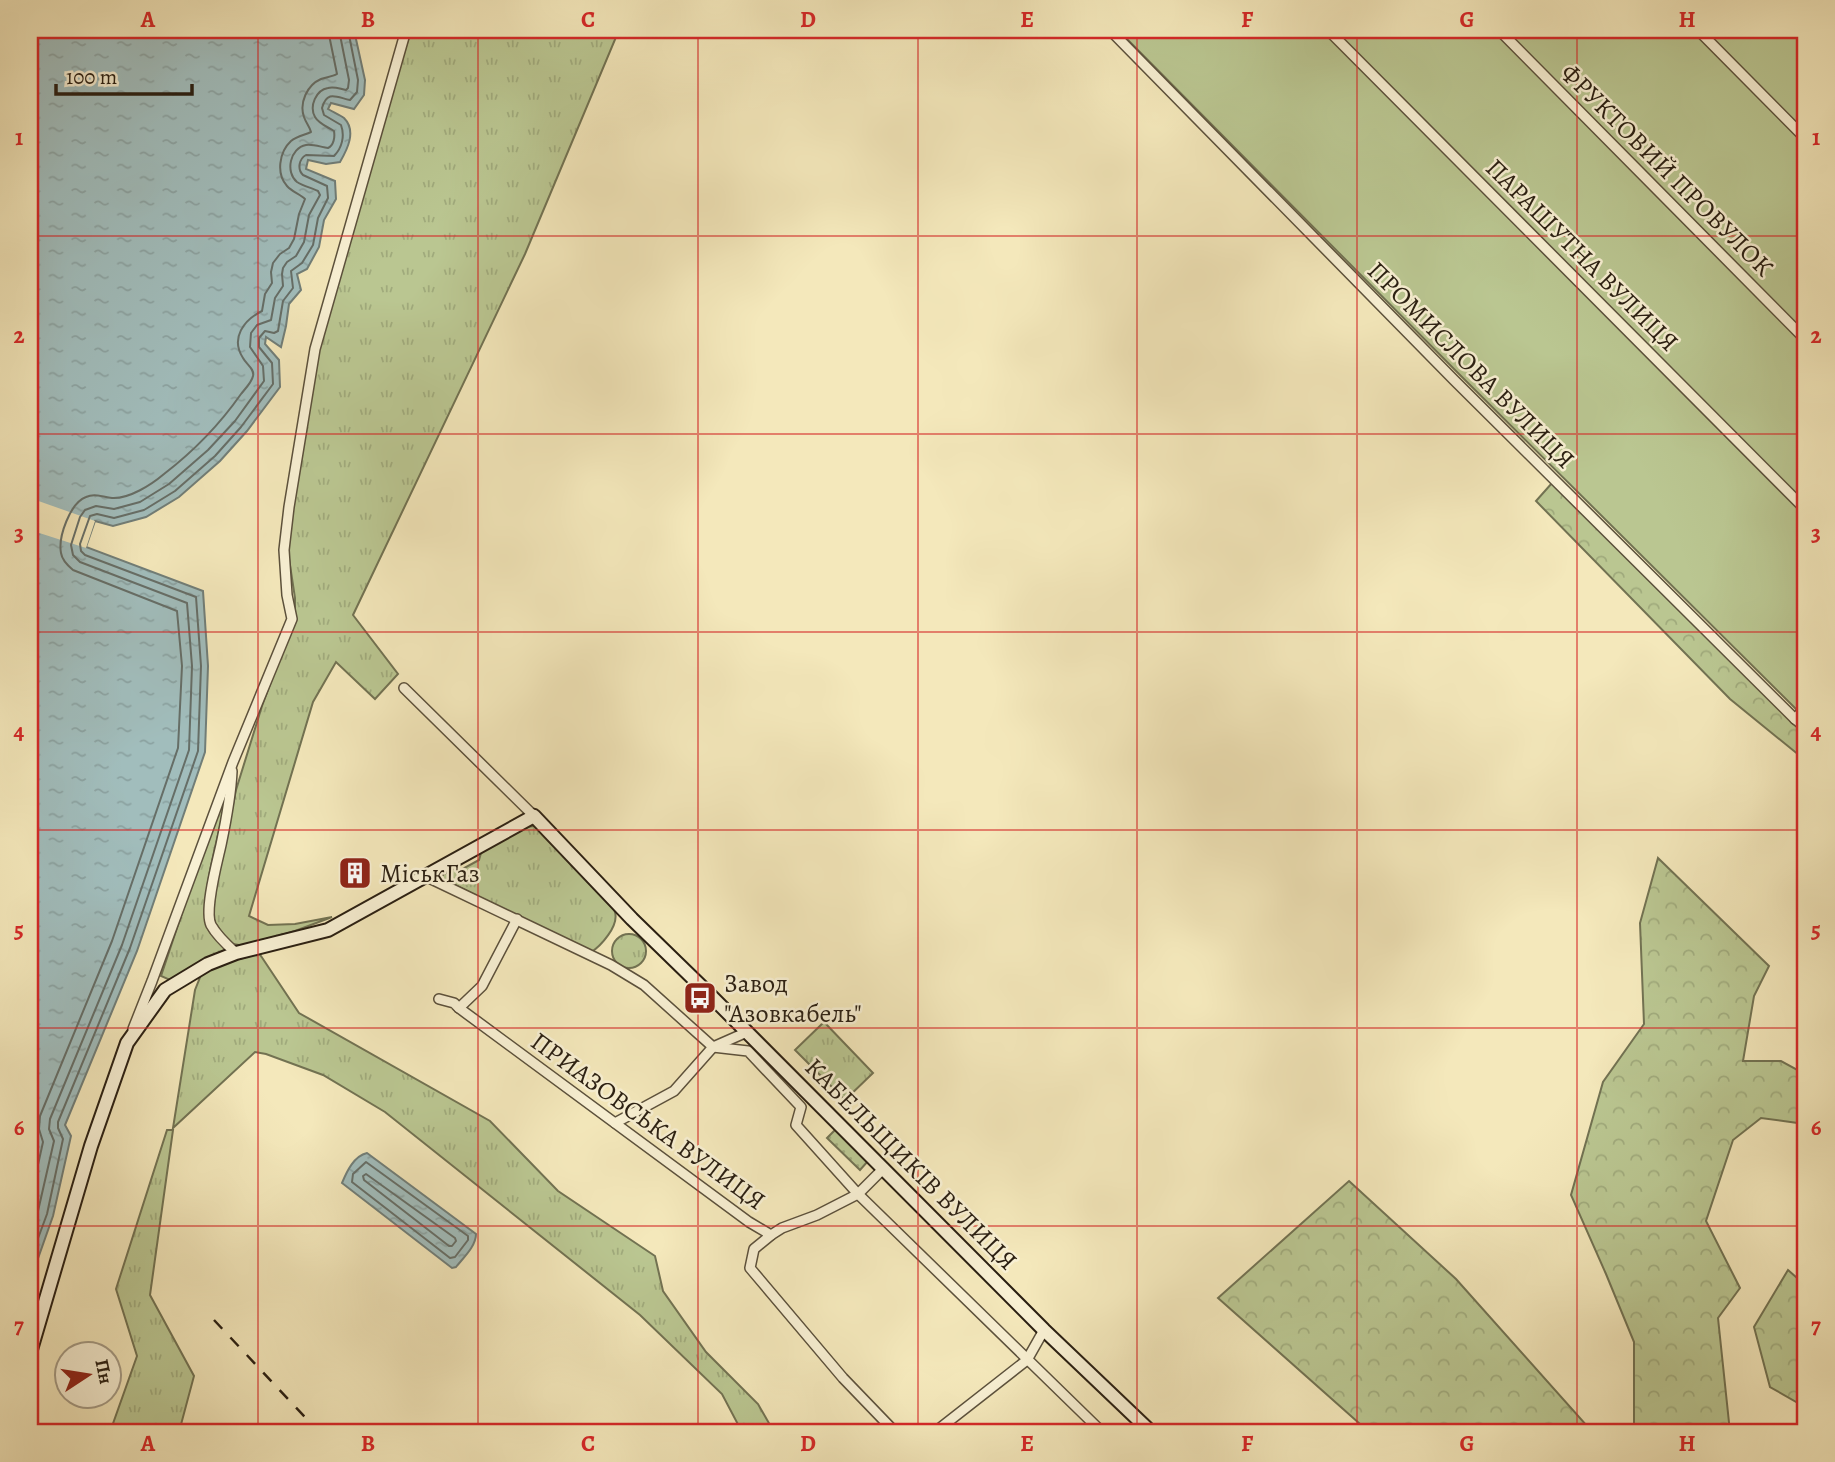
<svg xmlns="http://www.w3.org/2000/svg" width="1835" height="1462" viewBox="0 0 1835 1462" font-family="Alegreya,serif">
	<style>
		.grass { fill: url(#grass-tufts); stroke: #727252; stroke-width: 2 }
		.forest { fill: url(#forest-crowns); stroke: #727252; stroke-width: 2 }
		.park { fill: url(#park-dots); stroke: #727252; stroke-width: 2 }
		.garden { fill: #bac691; stroke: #727252; stroke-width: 2 }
		.water { fill: url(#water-ripples); stroke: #717e78; stroke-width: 2 }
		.pier { fill: #f4e8bb }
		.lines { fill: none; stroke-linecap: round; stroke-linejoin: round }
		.shore { stroke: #666e67; stroke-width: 2 }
		.street-casing { stroke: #5c513c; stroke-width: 12 }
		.secondary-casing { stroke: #2a1f12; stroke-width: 16 }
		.street { stroke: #f8f0d3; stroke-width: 9 }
		.secondary { stroke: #f8f0d3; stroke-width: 12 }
		.rail { stroke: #2a1f12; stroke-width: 2.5; stroke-dasharray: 12 12; stroke-linecap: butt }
		.grid { fill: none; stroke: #d62828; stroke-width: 2; stroke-opacity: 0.55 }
		.labels { text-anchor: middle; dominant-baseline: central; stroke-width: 5; stroke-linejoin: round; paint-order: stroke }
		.street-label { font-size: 26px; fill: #2a1f12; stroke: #f8f0d3 }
		.poi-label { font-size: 26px; fill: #2a1f12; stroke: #f8f0d3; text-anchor: start }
		.neatline { fill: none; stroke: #d62828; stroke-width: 2.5 }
		.grid-label { font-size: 23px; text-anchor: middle; font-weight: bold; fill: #d62828 }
	</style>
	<defs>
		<pattern id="grass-tufts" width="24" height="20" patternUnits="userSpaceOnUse" patternTransform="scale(1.75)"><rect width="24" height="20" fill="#bac691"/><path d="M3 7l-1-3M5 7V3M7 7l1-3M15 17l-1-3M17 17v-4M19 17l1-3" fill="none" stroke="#a0aa7c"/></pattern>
		<pattern id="forest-crowns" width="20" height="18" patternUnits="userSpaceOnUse" patternTransform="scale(1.75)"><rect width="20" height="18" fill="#bac691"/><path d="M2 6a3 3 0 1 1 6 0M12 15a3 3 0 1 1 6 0" fill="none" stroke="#a0aa7c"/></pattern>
		<pattern id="park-dots" width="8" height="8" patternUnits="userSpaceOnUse" patternTransform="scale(1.75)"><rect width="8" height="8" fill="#bac691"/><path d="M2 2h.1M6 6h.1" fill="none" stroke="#a0aa7c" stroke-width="1.8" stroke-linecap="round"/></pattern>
		<pattern id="water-ripples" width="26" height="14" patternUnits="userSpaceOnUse" patternTransform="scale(1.75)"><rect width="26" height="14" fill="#a1bdbc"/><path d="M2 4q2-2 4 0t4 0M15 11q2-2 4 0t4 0" fill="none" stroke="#8ba2a1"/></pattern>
	</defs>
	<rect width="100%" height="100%" fill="#f4e8bb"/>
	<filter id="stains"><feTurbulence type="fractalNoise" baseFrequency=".00286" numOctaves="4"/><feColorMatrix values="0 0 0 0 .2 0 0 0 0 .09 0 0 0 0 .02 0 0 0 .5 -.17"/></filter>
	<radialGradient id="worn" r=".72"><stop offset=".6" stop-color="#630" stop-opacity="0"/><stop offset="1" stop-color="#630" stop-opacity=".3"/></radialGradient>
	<!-- grass -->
	<g class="grass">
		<path d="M411 30H619L525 254 353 615 398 674 375 699 336 662 313 702 249 916 268 925 295 924 332 917 295 931 245 946 233 944 223 934 214 921 213 910 218 876 236 790 262 706 295 617V598L288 552 292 507 317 349 368 171Z"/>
		<path d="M220 809 224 810C218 835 199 905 207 927 210 935 218 942 225 948L224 951 190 968 170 980 161 976 194 877Z"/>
		<path d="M536 826C552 842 609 894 615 912 619 926 601 946 590 953L439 877 453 869 459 871 479 860 481 853 524 827Z"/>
		<circle cx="629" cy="951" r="17"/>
		<path d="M259 953 299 1013 490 1121 558 1191 655 1256 663 1291 706 1352 758 1404 774 1432H742L722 1394 640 1315 385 1112 323 1075 266 1054 255 1052 173 1128 195 990 201 975 217 966Z"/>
		<path d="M824 1022 873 1073 845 1100 795 1050Z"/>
		<path d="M167 1130H173L150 1295 194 1376 179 1432H110L137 1356 116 1289Z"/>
	</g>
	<!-- forest -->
	<g class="forest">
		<path d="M1552 483 1793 723 1805 732V760L1730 699 1536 501Z"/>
		<path d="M1658 858 1769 966 1754 996 1743 1061H1781L1805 1074V1124L1761 1118 1733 1140 1706 1221 1740 1288 1718 1318 1730 1432H1634V1342L1606 1274 1571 1195 1603 1082 1644 1024 1640 923Z"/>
		<path d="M1349 1181 1456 1279 1588 1427 1590 1432H1369L1218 1298Z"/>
		<path d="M1788 1270 1805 1285V1407L1770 1387 1754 1327Z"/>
	</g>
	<!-- park -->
	<path class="park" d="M836 1129 868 1161 860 1170 827 1138Z"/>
	<!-- garden -->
	<path class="garden" d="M1118 30H1805V701L1797 710 1459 374Z"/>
	<!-- water -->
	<g class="water">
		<path d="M30 30H354L365 80 364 95 354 109 331 103 328 109C333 112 340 115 344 118 357 131 347 150 340 162L326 164 308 160 306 169 335 181 336 199 324 220 319 247 307 269 297 274 301 290 289 304 286 326 281 347 266 337 265 344 279 360 280 387 247 431 220 461 179 497 146 517 113 526 95 521 86 547 203 591 208 666 205 752 137 951 65 1125 71 1136 53 1216 30 1281Z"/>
		<path d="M367 1153 476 1234C476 1246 464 1257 456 1267L452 1268 342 1183C347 1171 354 1156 367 1153Z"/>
	</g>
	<!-- pier -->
	<path class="pier" d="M30 498 95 521 86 548 30 530Z"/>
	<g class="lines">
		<!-- shore -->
		<g class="shore">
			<path d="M366 1162 468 1236V1240L455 1257 450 1258 352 1182 353 1174Z"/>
			<path d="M366 1174 455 1238 456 1241 452 1246H449L364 1180 363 1176Z"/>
			<path d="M30 1201 43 1142 39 1129 40 1116 112 941 178 748 182 666 177 611 73 570C67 565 62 560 61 553 58 537 70 503 86 497 95 493 102 497 112 498 129 499 151 485 164 474 194 451 220 424 241 394 245 389 252 382 253 376 255 369 246 364 243 358 230 338 244 320 262 311L265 294 272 283 271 272 273 263 280 254 289 248 294 239 299 214 305 199C300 194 292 192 287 186 276 174 279 152 291 141 297 136 305 135 311 132 310 127 306 123 304 117 299 103 307 85 321 79 326 77 332 77 337 74L328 30"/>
			<path d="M30 1235 38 1211 54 1141 49 1129 50 1119 122 945 189 750 192 666 187 603 80 562 73 555 71 545 80 517 85 510 96 506 114 509 140 502 169 484 208 450 235 421 264 381 263 366 250 347 251 333 257 325 271 320 275 298 283 286 282 274 283 268 287 262 296 256 304 242 309 215 320 195 318 191C312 188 303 186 297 182 285 172 290 148 306 145 313 144 321 147 328 148 334 145 335 137 334 131 328 127 319 124 315 117 309 106 316 90 328 88 334 86 340 89 346 90L348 88 349 80 339 30"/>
			<path d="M30 1260 47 1214 63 1139 58 1128V1122L130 948 198 751 201 666 196 597 85 555 81 551 80 544 90 516 97 514 114 518 144 510 175 491 215 456 241 427 273 384 272 363 259 347V338L265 331 274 333 278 331 283 301 293 288 291 271 302 263 313 245 318 218 328 198 327 186 303 175C297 169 299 159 306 155L334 156C342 148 345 136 341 125L324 115 322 108C327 90 336 97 350 100L357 92 358 80 348 30"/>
		</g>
		<defs>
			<g id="street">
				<path d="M1110 30 1454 380 1795 719 1805 727"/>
				<path d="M1328 30 1805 509"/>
				<path d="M1499 30 1805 339"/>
				<path d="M1698 30 1805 138"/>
				<path d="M404 688 534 816"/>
				<path d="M1795 719 1805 708"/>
				<path d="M232 771C231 796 226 821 221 845 217 863 204 910 211 925 217 936 227 945 236 953"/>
				<path d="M427 877 611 965 644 985 713 1047 748 1051 801 1107 796 1125 858 1194 1102 1432"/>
				<path d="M439 999 454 1003 459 1008 749 1222 771 1235 754 1249 750 1268 843 1378 895 1432"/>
				<path d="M459 1008 482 986 517 919"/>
				<path d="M133 1029 152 981 233 762 292 619 287 595 284 550 289 507 315 349 406 30"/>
				<path d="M615 1123 674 1091 713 1047 747 1032"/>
				<path d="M771 1235 782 1228 817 1215 858 1194 884 1168"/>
				<path d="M935 1432 1027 1360 1044 1330"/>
			</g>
			<path id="secondary" d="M30 1353 91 1146 127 1043 165 990 208 964 236 953 328 930 534 816 632 919 707 992 1044 1330 1151 1432"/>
		</defs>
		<!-- street casing -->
		<use href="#street" class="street-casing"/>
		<!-- secondary casing -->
		<use href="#secondary" class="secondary-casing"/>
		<!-- street -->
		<use href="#street" class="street"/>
		<!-- secondary -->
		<use href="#secondary" class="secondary"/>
		<!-- rail -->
		<path class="rail" d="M214 1320 319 1432"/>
	</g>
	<!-- grid -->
	<path class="grid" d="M258 30V1432M478 30V1432M698 30V1432M918 30V1432M1137 30V1432M1357 30V1432M1577 30V1432M30 236H1805M30 434H1805M30 632H1805M30 830H1805M30 1028H1805M30 1226H1805"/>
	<!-- icons -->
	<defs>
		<symbol id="building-square" viewBox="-11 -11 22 22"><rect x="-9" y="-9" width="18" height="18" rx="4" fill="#8f2418" stroke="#f8f0d3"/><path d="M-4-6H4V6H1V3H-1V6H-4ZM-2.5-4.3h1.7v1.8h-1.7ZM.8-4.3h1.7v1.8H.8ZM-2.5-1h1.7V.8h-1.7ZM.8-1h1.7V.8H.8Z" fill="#fff"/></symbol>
		<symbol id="bus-square" viewBox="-11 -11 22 22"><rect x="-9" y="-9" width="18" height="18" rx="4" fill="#8f2418" stroke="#f8f0d3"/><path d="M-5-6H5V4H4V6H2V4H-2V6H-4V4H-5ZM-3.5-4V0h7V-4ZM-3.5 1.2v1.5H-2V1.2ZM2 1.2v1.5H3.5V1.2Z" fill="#fff"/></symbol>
	</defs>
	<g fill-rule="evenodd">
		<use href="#building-square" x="336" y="854" width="38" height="38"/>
		<use href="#bus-square" x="681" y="979" width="38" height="38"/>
	</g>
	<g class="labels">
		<!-- street labels -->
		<g class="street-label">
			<text transform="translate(1667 170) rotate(45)">ФРУКТОВИЙ ПРОВУЛОК</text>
			<text transform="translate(1582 255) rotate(45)">ПАРАШУТНА ВУЛИЦЯ</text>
			<text transform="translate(1471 365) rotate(45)">ПРОМИСЛОВА ВУЛИЦЯ</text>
			<text transform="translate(648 1121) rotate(36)">ПРИАЗОВСЬКА ВУЛИЦЯ</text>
			<text transform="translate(911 1164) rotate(45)">КАБЕЛЬЩИКІВ ВУЛИЦЯ</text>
		</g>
		<!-- poi labels -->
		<g class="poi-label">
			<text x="380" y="873">МіськГаз</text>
			<text x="724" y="983">Завод<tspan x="724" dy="30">"Азовкабель"</tspan></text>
		</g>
	</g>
	<!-- margin -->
	<rect width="1835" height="1462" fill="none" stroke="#f4e8bb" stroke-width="77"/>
	<!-- north arrow -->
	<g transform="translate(88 1375) rotate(78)"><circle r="33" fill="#f8f0d3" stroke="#a69c86" stroke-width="2"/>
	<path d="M0-5L12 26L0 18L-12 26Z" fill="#8f2418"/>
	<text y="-10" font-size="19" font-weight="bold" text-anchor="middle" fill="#2a1f12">Пн</text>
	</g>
	<!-- scale -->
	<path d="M56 84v10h136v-10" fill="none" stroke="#2a1f12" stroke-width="3.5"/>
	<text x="66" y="84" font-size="21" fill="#2a1f12" stroke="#f8f0d3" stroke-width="5" paint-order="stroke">100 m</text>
	<rect x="38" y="38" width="1759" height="1386" class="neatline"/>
	<g class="grid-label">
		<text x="148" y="27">A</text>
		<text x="368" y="27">B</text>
		<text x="588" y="27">C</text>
		<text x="808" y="27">D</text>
		<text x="1027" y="27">E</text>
		<text x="1247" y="27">F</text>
		<text x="1467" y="27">G</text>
		<text x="1687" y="27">H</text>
		<text x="19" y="145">1</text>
		<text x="1816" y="145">1</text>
		<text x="19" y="343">2</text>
		<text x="1816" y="343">2</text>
		<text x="19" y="541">3</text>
		<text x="1816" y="541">3</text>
		<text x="19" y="739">4</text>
		<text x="1816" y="739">4</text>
		<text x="19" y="937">5</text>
		<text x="1816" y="937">5</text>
		<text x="19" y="1135">6</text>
		<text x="1816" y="1135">6</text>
		<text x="19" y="1333">7</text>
		<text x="1816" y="1333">7</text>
		<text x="148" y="1451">A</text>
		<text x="368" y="1451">B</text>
		<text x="588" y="1451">C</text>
		<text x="808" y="1451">D</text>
		<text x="1027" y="1451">E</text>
		<text x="1247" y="1451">F</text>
		<text x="1467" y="1451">G</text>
		<text x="1687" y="1451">H</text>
	</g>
	<rect width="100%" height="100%" filter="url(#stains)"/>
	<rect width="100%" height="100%" fill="url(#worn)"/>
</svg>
